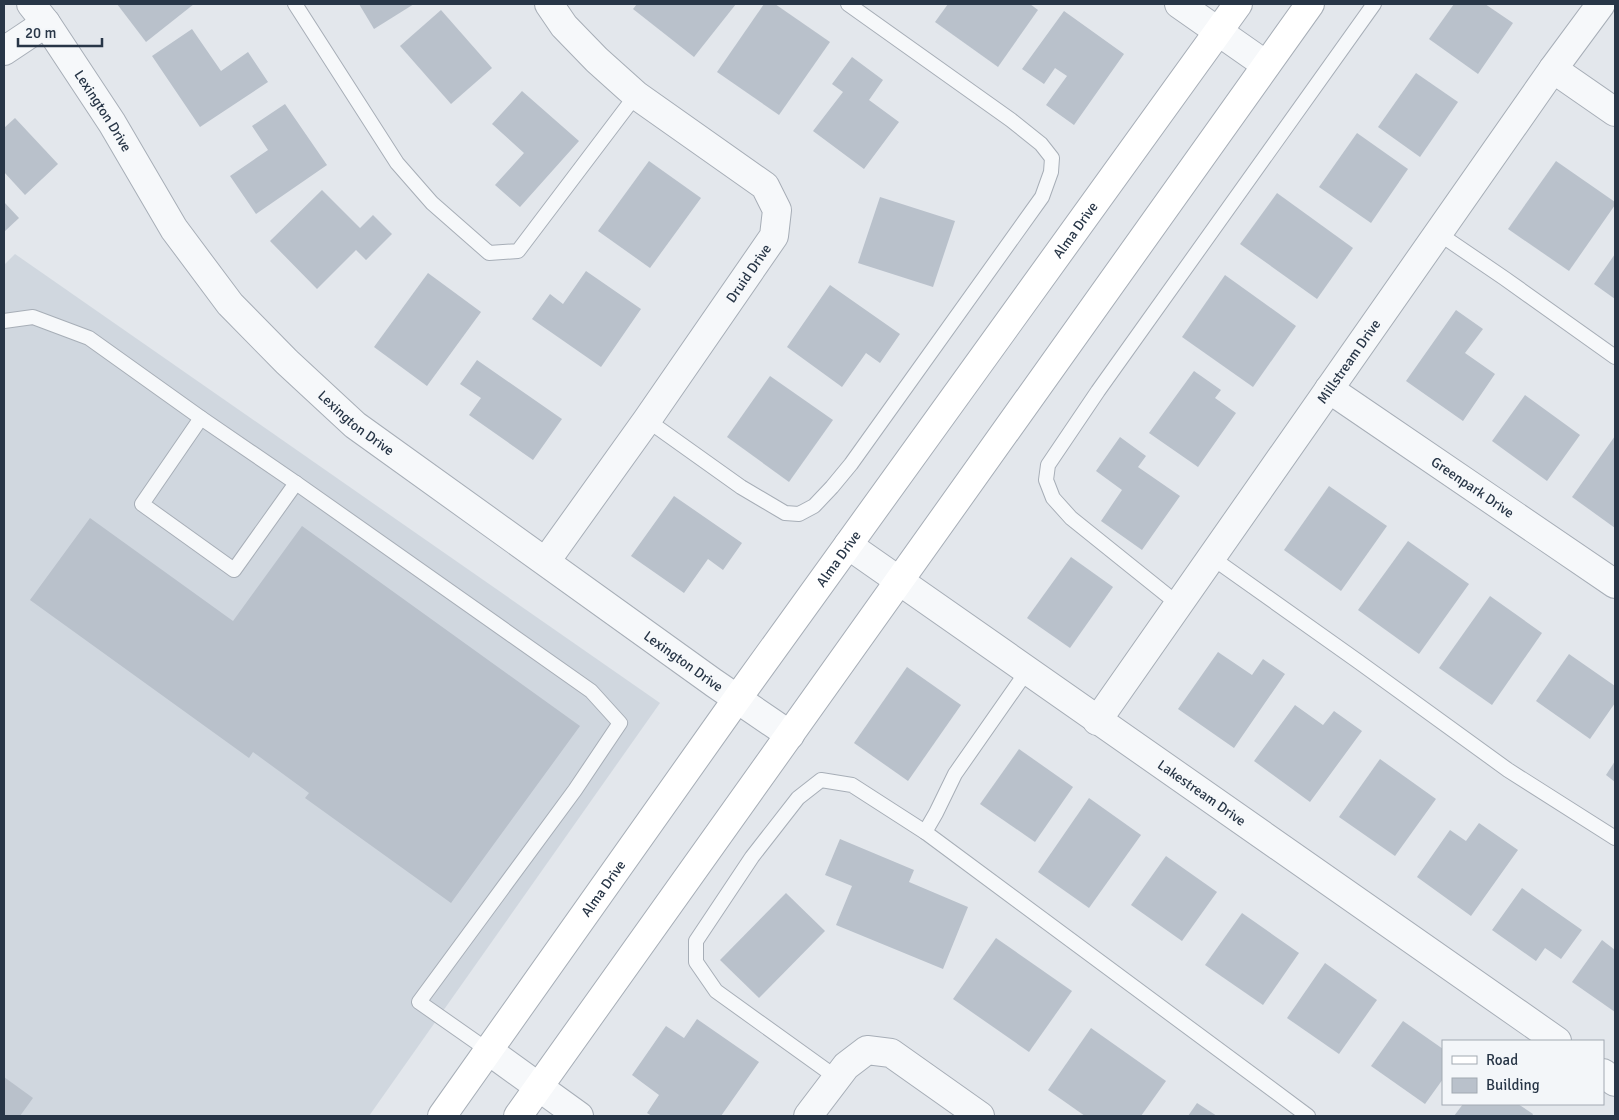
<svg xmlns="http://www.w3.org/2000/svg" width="1619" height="1120" viewBox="0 0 1619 1120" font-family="Signika,sans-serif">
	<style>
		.built { fill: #d0d7df }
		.building { fill: #b9c1cb }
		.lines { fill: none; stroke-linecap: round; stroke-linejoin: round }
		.service-casing { stroke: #a7aeb7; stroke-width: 16 }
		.minor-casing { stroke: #a7aeb7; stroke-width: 30 }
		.tertiary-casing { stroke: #a7aeb7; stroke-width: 30 }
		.secondary-casing { stroke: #a7aeb7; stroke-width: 30 }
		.service { stroke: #f6f8fa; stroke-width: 14 }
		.minor { stroke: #f6f8fa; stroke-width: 28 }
		.tertiary { stroke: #f6f8fa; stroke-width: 28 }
		.secondary { stroke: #fff; stroke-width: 28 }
		.labels { text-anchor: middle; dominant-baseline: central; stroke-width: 4; stroke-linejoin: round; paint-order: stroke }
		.street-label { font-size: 14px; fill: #283647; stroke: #f3f6f9 }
	</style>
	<rect width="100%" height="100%" fill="#e3e7ec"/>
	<!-- built -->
	<path class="built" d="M15 254 660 703 369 1116H4V265Z"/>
	<!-- building -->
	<g class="building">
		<path d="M117 4H194L146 42Z"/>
		<path d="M359 4H414L374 29Z"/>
		<path d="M637 4H736L694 57 633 9Z"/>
		<path d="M764 4H775L830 42 779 115 717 72Z"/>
		<path d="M948 4H1030L1038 10 998 67 935 22Z"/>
		<path d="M1454 4H1485L1513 23 1478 74 1429 39Z"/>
		<path d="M441 10 492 68 451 104 400 46Z"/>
		<path d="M1064 11 1124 54 1074 125 1046 105 1067 76 1055 68 1044 84 1022 69Z"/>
		<path d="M192 29 221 71 248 52 268 82 200 127 152 56Z"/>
		<path d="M852 57 883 80 869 100 899 122 864 169 813 131 843 92 832 84Z"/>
		<path d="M1416 73 1458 102 1420 157 1378 127Z"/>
		<path d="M522 91 579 141 520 207 495 185 524 153 492 124Z"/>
		<path d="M285 104 327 165 256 214 230 176 268 150 252 126Z"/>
		<path d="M15 118 58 164 25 195 4 172V128Z"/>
		<path d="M1357 133 1408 169 1371 223 1319 187Z"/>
		<path d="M649 161 701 198 650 268 598 231Z"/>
		<path d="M1556 161 1615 202V205L1569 271 1508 229Z"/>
		<path d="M322 190 360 228 373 215 392 234 366 260 356 250 317 289 270 241Z"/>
		<path d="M1277 193 1353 248 1317 299 1240 244Z"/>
		<path d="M880 197 955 221 933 287 858 263Z"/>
		<path d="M4 202 19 218 4 232Z"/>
		<path d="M1615 254V299L1594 284Z"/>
		<path d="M586 271 641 309 601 367 532 319 550 294 563 304Z"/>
		<path d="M428 273 481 312 427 386 374 347Z"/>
		<path d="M1225 275 1296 326 1253 387 1182 337Z"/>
		<path d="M830 285 900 334 880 363 866 353 842 387 787 347Z"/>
		<path d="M1456 310 1483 329 1465 353 1495 374 1463 421 1406 381Z"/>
		<path d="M477 360 562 419 533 460 469 415 481 398 460 384Z"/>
		<path d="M1194 371 1221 390 1215 398 1236 413 1198 467 1149 433Z"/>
		<path d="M770 376 833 420 789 482 727 437Z"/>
		<path d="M1525 395 1580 435 1547 481 1492 441Z"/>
		<path d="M1615 436V528L1572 497Z"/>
		<path d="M1120 437 1146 456 1138 467 1180 496 1142 550 1101 521 1122 490 1096 471Z"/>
		<path d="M1329 486 1387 526 1341 591 1284 550Z"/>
		<path d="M674 496 742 543 723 570 708 559 684 593 631 556Z"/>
		<path d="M90 518 233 621 302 526 580 726 451 903 305 798 309 793 253 752 249 758 30 600Z"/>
		<path d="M1408 541 1469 584 1419 654 1358 610Z"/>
		<path d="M1071 557 1113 587 1070 648 1027 618Z"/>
		<path d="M1490 596 1542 633 1492 705 1439 668Z"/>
		<path d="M1218 652 1252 675 1263 659 1285 674 1234 748 1178 709Z"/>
		<path d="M1569 654 1615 686V703L1590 739 1536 701Z"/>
		<path d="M907 667 961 705 908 781 854 743Z"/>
		<path d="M1295 705 1323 725 1334 711 1362 731 1310 802 1254 761Z"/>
		<path d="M1019 749 1073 787 1035 842 980 804Z"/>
		<path d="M1380 759 1436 799 1395 856 1339 817Z"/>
		<path d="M1615 761V782L1606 775Z"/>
		<path d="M1089 798 1141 835 1089 908 1038 872Z"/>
		<path d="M1479 823 1518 850 1471 916 1417 877 1450 830 1466 841Z"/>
		<path d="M840 839 914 870 909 882 968 907 943 969 836 925 852 886 825 875Z"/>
		<path d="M1166 856 1217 892 1182 941 1131 905Z"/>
		<path d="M1522 888 1582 930 1561 959 1545 948 1536 961 1492 930Z"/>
		<path d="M786 893 825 931 759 998 720 960Z"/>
		<path d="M1242 913 1299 953 1263 1005 1205 965Z"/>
		<path d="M996 938 1072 991 1029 1052 953 999Z"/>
		<path d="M1602 940 1615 950V1012L1572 982Z"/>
		<path d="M1325 963 1377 1000 1339 1054 1287 1018Z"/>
		<path d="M697 1019 759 1062 721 1116H652L647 1113 659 1095 632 1075 666 1026 684 1038Z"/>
		<path d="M1403 1021 1443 1049V1079L1425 1104 1371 1066Z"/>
		<path d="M1091 1028 1166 1081 1141 1116H1085L1048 1090Z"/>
		<path d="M4 1077 33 1098 20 1116H4Z"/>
		<path d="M1197 1103 1217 1116H1188Z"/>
		<path d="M1463 1104H1518L1533 1114 1532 1116H1454Z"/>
	</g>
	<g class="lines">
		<defs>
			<g id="service">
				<path d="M295 4 397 163 432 203 489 253 518 251 636 95"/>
				<path d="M1438 233 1504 278 1615 357"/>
				<path d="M4 321 33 317 89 338 201 418 296 483 591 691 620 723 575 790 419 1002 489 1051"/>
				<path d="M201 418 142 504 234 570 296 483"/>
				<path d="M647 420 741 487 785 513 799 514 814 506 832 487 851 464 1042 197 1051 172 1052 158 1041 144 1011 120 848 4"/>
				<path d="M1211 557 1359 662 1508 770 1615 838"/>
				<path d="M1178 604 1071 518 1053 498 1046 480 1048 465 1098 391 1374 4"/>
				<path d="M1027 671 955 774 936 813 925 832 1308 1116"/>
				<path d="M837 1078 716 991 696 962V941L752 857 798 798 821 780 852 785 925 832"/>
			</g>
			<g id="minor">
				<path d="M1179 4 1266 65"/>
				<path d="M4 51 46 23"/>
				<path d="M1553 69 1615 112"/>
				<path id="s1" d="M1329 389 1615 584"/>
				<path id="s2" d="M848 545 1557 1041"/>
				<path id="s3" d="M546 561 647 420 774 236 777 210 765 186 636 95 597 60 564 26 549 4"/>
				<path id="s4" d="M1097 721 1553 69 1601 4"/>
				<path d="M489 1051 579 1116"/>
				<path d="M1603 1073 1615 1082"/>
				<path d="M808 1116 846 1066 867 1050 891 1053 980 1116"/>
			</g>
			<g id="tertiary">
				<path id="s5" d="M31 4 46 23 112 123 174 229 230 304 287 362 355 425 714 683 790 735"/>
			</g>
			<g id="secondary">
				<path id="s6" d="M442 1116 737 699 1238 4"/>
				<path d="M518 1116 1310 4"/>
			</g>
		</defs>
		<!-- service casing -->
		<use href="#service" class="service-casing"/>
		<!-- minor casing -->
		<use href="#minor" class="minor-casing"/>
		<!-- tertiary casing -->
		<use href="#tertiary" class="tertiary-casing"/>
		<!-- secondary casing -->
		<use href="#secondary" class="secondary-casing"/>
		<!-- service -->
		<use href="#service" class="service"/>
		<!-- minor -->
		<use href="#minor" class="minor"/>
		<!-- tertiary -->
		<use href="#tertiary" class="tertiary"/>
		<!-- secondary -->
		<use href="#secondary" class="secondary"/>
	</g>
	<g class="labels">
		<!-- street labels -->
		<g class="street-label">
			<text stroke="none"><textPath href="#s5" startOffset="129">Lexington Drive</textPath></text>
			<text stroke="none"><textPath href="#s6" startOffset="1089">Alma Drive</textPath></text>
			<text stroke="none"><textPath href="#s3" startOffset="352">Druid Drive</textPath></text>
			<text stroke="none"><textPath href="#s4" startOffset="439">Millstream Drive</textPath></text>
			<text stroke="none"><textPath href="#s5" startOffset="534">Lexington Drive</textPath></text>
			<text stroke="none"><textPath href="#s1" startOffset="174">Greenpark Drive</textPath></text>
			<text stroke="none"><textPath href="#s6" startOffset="684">Alma Drive</textPath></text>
			<text stroke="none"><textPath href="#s5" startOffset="939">Lexington Drive</textPath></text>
			<text stroke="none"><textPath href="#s2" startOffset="432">Lakestream Drive</textPath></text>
			<text stroke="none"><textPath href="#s6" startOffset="279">Alma Drive</textPath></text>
		</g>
	</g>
	<!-- border -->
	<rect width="1619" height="1120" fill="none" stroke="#283647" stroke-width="10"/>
	<!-- legend -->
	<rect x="1442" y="1040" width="162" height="65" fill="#f3f6f9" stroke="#a2a9b2"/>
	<rect x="1452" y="1056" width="25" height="8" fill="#ffffff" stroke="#a2a9b2"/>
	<text x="1486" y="1065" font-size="15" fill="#283647">Road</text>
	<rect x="1452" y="1078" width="25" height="15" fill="#b9c1cb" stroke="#a2a9b2"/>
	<text x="1486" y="1090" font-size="15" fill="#283647">Building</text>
	<!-- scale -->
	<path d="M18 38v8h84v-8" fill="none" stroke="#283647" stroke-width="2.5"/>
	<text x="25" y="38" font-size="15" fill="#283647" stroke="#f3f6f9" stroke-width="4" paint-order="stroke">20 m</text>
</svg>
